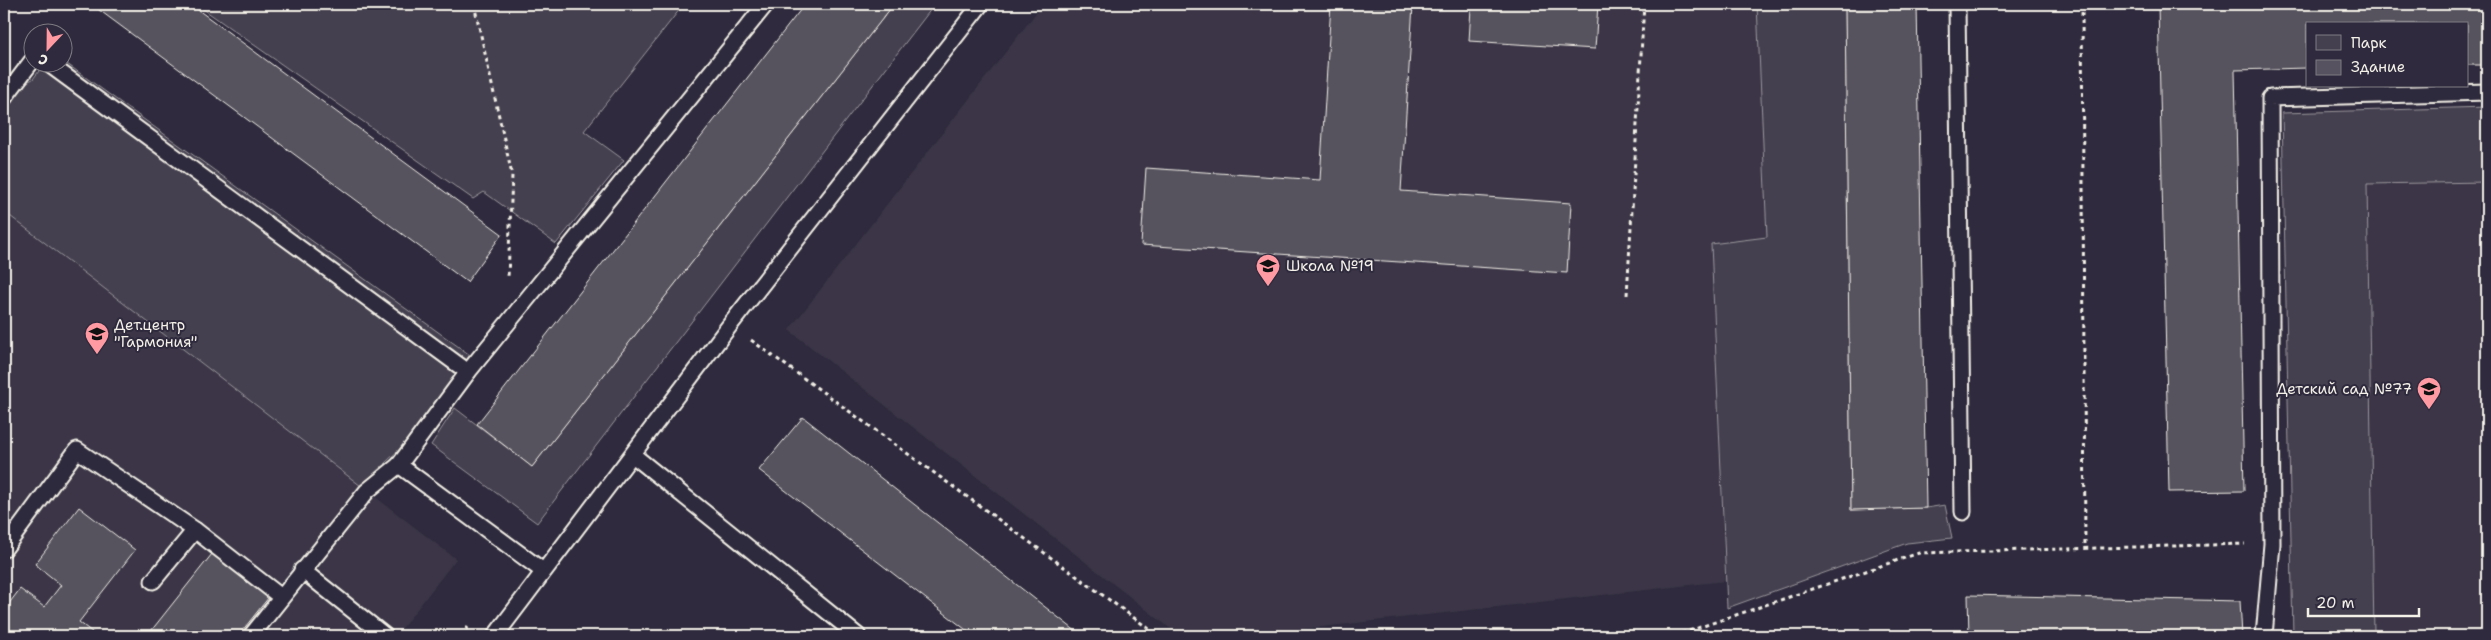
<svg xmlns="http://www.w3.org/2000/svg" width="2491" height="640" viewBox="0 0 2491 640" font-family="'Shantell Sans',sans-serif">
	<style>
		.built { fill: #3b3647 }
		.green { fill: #454050; stroke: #9c989c }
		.building { fill: #56525f; stroke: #f4f1e8 }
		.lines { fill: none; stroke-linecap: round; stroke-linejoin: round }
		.lane-casing { stroke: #f4f1e8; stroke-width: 19 }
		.path { stroke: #f4f1e8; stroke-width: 3; stroke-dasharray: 4 4; stroke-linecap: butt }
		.lane { stroke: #2f2a3d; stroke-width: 15 }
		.labels { text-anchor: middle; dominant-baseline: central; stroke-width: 4; stroke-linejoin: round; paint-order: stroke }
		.poi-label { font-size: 15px; fill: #f4f1e8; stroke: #2f2a3d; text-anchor: start }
	</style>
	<rect width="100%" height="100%" fill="#2f2a3d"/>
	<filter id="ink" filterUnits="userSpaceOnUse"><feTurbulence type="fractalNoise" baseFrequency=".02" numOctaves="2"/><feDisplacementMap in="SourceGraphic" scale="10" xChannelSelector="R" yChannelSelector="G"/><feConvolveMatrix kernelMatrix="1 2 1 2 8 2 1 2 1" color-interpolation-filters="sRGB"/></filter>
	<g filter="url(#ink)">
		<!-- built -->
		<g class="built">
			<path d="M1043 4H1757L1767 238 1711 245 1725 581 1242 636H1180L789 330Z"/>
			<path d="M2487 182V636H2374L2367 184Z"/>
			<path d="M9 215 456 559 396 636H4V223Z"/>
		</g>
		<!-- green -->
		<g class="green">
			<path d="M196 4H684L584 131 624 160 556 244 484 192 473 199Z"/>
			<path d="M894 4H935L537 523 431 445 455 408 532 467Z"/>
			<path d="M1757 4H1845L1851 510 1926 508 1945 505 1952 538 1907 543 1727 608 1711 244 1767 237Z"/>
			<path d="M63 61 470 355 406 443 361 486 10 216 4 223V81L10 90 33 79 45 63 62 62Z"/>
			<path d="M2487 107V182L2367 184 2374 636H2293L2282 113Z"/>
		</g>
		<!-- building -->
		<g class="building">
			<path d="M91 4H190L502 234 467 282Z"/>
			<path d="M805 4H894L532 467 477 424Z"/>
			<path d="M1322 4H1598L1595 49 1469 41 1471 8 1413 5 1401 191 1571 203 1567 273 1141 245 1146 168 1320 180 1331 4Z"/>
			<path d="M1845 4H1917L1926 508 1851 510Z"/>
			<path d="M2158 4H2487V65H2467V24H2307V68L2235 70 2244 491 2169 492Z"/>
			<path d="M803 417 1082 636H974L759 470Z"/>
			<path d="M79 507 135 550 79 622 97 636H4V610L20 589 44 607 61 585 35 564Z"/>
			<path d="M212 554 269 597 238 636H147Z"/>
			<path d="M1968 595 2240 601 2242 636H1969Z"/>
		</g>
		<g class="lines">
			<defs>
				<g id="lane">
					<path d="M1957 4 1963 512"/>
					<path d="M46 62 468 372 399 465 543 571"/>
					<path d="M4 98 32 61"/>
					<path d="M468 372 766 4"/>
					<path d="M633 455 858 636"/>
					<path d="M4 549 77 450 195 530 281 597"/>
					<path d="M302 570 385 636"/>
					<path d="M153 581 195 530"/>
					<path d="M251 636 367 491 399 465"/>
					<path d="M495 636 730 325 981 4"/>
					<path d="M2264 636 2272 544 2270 98 2487 92"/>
				</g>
			</defs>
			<!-- lane casing -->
			<use href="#lane" class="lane-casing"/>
			<!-- path -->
			<g class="path">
				<path d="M474 4 512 175 508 278"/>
				<path d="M2082 4 2085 547"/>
				<path d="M1627 295 1644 4"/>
				<path d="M751 340 1159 636"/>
				<path d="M461 636 468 627"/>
				<path d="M1674 636 1919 553 2245 544"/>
			</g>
			<!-- lane -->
			<use href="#lane" class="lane"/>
		</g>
	</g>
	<!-- icons -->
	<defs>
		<symbol id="school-pin" viewBox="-11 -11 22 30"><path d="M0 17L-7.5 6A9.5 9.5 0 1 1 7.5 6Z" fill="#ff9aa2" stroke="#2f2a3d"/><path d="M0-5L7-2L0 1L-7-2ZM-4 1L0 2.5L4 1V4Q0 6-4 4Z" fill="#111"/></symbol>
	</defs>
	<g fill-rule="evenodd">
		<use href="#school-pin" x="1254" y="252" width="28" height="38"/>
		<use href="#school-pin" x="83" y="320" width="28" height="38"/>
		<use href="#school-pin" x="2415" y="375" width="28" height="38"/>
	</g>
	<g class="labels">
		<!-- poi labels -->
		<g class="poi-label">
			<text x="1286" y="266">Школа №19</text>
			<text x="114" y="325">Дет.центр<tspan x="114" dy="17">"Гармония"</tspan></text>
			<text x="2412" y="389" text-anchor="end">Детский сад №77</text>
		</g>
	</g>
	<!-- margin -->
	<rect width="2491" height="640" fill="none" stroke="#2f2a3d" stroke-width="20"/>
	<rect x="10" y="10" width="2471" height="620" fill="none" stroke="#f4f1e8" stroke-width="2" filter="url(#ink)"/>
	<!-- legend -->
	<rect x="2306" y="22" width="162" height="65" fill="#2f2a3d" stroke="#7e7a81"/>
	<rect x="2316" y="35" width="25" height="15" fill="#454050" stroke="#7e7a81"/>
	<text x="2351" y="48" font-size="15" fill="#f4f1e8">Парк</text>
	<rect x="2316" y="60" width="25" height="15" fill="#56525f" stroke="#7e7a81"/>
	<text x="2351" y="72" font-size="15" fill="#f4f1e8">Здание</text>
	<!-- north arrow -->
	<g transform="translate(48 48) rotate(202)"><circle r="24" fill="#2f2a3d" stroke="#7e7a81"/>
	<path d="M0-4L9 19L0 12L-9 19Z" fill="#ff9aa2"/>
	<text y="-8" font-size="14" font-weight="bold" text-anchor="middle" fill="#f4f1e8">С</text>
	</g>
	<!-- scale -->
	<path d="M2308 608v8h111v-8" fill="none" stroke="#f4f1e8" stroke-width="2.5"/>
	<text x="2316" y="608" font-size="15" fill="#f4f1e8" stroke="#2f2a3d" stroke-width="4" paint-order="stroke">20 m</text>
</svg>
